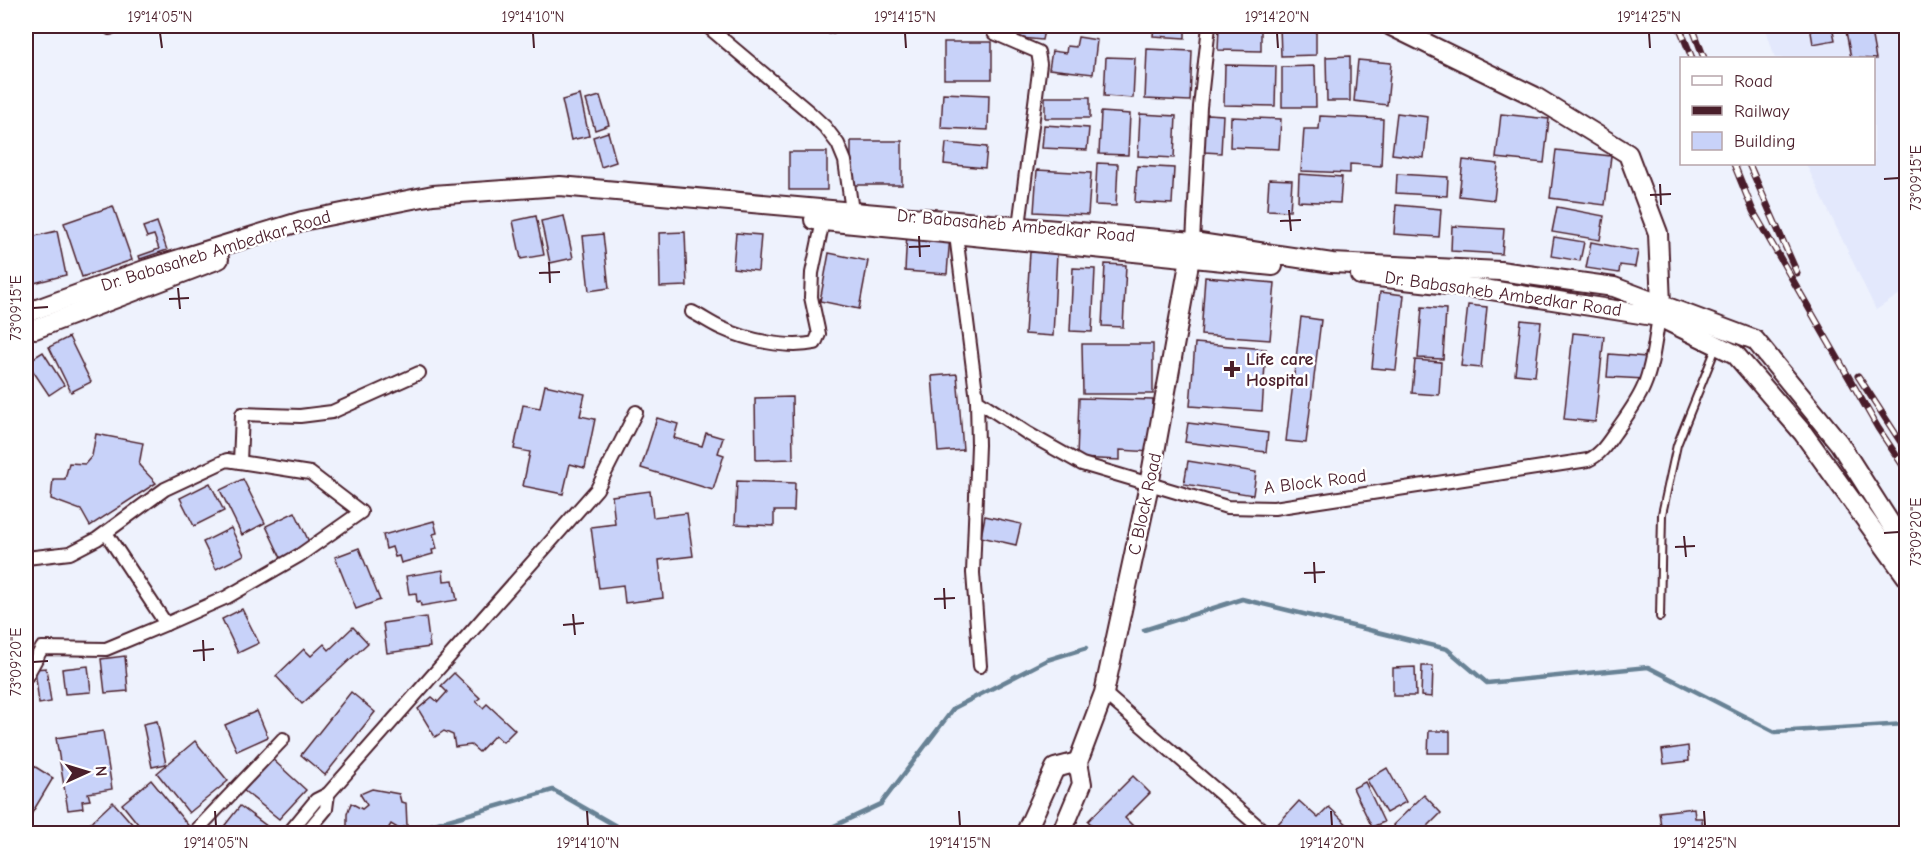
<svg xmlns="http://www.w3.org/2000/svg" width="1932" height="859" viewBox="0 0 1932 859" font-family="'Comic Neue',sans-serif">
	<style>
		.built { fill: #e3e8fc }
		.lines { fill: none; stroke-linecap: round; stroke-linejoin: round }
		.stream { stroke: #688295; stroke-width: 4.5 }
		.building { fill: #c8d2f9; stroke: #4a1f2b; stroke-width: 1.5 }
		.lane-casing { stroke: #4a1f2b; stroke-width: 10 }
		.street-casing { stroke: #4a1f2b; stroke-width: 16 }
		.secondary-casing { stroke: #4a1f2b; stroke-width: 22 }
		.lane { stroke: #fff; stroke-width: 6 }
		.street { stroke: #fff; stroke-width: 12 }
		.secondary { stroke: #fff; stroke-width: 18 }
		.rail-casing { stroke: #4a1f2b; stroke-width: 7 }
		.rail { stroke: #fff; stroke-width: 4.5; stroke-dasharray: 14; stroke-linecap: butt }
		.ticks { fill: none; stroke: #4a1f2b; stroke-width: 2 }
		.poi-dot { fill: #4a1f2b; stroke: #fff; stroke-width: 2 }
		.labels { text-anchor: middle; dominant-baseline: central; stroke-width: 5; stroke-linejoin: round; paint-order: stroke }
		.street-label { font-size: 18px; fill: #4a1f2b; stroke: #fff }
		.poi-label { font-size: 18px; font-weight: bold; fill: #4a1f2b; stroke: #fff; text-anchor: start }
		.neatline { fill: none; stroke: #4a1f2b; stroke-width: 2 }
		.ticks-label { font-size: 15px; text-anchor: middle; fill: #4a1f2b }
	</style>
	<rect width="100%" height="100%" fill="#eef2fd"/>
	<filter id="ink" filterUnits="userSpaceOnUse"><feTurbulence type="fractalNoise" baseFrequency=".0167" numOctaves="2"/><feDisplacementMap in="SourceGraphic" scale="12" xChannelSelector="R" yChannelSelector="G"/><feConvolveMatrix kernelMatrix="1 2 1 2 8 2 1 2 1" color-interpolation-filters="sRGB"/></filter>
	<g filter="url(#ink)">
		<!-- built -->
		<path class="built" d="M1765 26H1906V290L1876 310 1806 164H1874V58H1775Z"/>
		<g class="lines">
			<!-- stream -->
			<g class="stream">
				<path d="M1144 630 1242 599 1447 649 1487 683 1648 667 1775 732 1906 724"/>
				<path d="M424 834 431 825 553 790 630 834"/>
				<path d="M817 834 881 804 954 708 1047 660 1086 648"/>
			</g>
		</g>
		<!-- building -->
		<g class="building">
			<path d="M827 26H862L829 34Z"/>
			<path d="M960 26H992L991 33 960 30Z"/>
			<path d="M1010 26H1045L1042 40 1010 37Z"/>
			<path d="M1154 26H1185V38L1153 36Z"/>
			<path d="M1219 26H1243V28H1261V51L1218 50Z"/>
			<path d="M1280 26H1316V55L1281 56Z"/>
			<path d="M1810 26H1832L1835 40 1813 44Z"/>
			<path d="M1845 26H1870L1876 59 1851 58Z"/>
			<path d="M1895 26H1906V76Z"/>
			<path d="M1078 37 1097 40 1093 74 1049 69 1052 51 1066 53 1067 46 1076 47Z"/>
			<rect x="944" y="42" width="48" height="37"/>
			<path d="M1147 49 1192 51 1190 101 1145 99Z"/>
			<path d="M1350 56V101H1327L1326 57Z"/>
			<path d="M1106 57 1135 58 1133 98 1104 96Z"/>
			<path d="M1358 60 1391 63 1387 105 1354 101Z"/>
			<path d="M1225 65 1276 66 1275 106 1224 105Z"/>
			<path d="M1315 66 1316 107H1282V67Z"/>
			<path d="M943 93 989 95 988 130 941 128Z"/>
			<path d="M580 95 589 136 571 140 562 100Z"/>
			<path d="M600 96 609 125 595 130 586 100Z"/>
			<rect x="1045" y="97" width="45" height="21"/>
			<path d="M1101 112 1130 114 1128 155 1099 154Z"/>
			<path d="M1397 113 1428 117 1424 158 1392 154Z"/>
			<path d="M1140 114 1176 116 1174 158 1138 156Z"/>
			<path d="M1207 114 1223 115 1221 153 1204 152Z"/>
			<path d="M1501 114 1549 119 1544 163 1496 158Z"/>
			<path d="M1320 116 1383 119 1381 166 1350 164V173L1301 171 1304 129H1319Z"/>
			<path d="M1231 117 1281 119 1279 149 1230 147Z"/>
			<path d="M1044 125 1089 128 1087 150 1042 148Z"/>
			<path d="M608 132 616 162 601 167 593 137Z"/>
			<rect x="851" y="141" width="51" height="44"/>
			<path d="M946 143 987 147 985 168 944 164Z"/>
			<path d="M1556 150 1611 156 1605 205 1550 198Z"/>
			<rect x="789" y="152" width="38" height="38"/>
			<path d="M1463 160 1498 164 1494 200 1459 196Z"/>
			<path d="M1097 163 1118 164 1116 206 1095 205Z"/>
			<path d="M1137 166 1174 168 1172 204 1135 202Z"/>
			<path d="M1037 170 1091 173 1088 215 1034 212Z"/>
			<path d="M1299 174 1342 177 1340 203 1298 201Z"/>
			<path d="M1397 174 1448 177 1447 196 1396 193Z"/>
			<path d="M1269 179 1292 180 1290 211 1267 210Z"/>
			<path d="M1396 205 1441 209 1439 237 1394 234Z"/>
			<path d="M113 206 132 260 82 277 64 223Z"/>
			<path d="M1557 207 1604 216 1600 240 1552 232Z"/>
			<path d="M536 216 544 255 521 259 513 221Z"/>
			<path d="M564 216 573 258 550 263 541 221Z"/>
			<path d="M157 222 167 250 140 259 139 256 159 249 154 235 147 237 143 227Z"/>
			<path d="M1452 226 1504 229 1502 254 1451 251Z"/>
			<path d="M57 231 66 275 26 285V238Z"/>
			<path d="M907 231 950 235 947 274 905 271Z"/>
			<path d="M685 232 687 286 660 287 659 233Z"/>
			<path d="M736 233 761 235 758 271 733 268Z"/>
			<path d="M603 234 609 288 589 291 583 236Z"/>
			<path d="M1554 237 1584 242 1580 261 1551 256Z"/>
			<path d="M1591 242 1638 251 1635 267 1620 265 1619 273 1586 268Z"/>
			<path d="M1030 252 1057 253 1053 336 1025 334Z"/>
			<path d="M829 253 868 261 859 309 820 301Z"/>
			<path d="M1105 264 1126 265 1123 327 1102 326Z"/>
			<path d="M1073 268 1095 269 1092 332 1070 331Z"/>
			<path d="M1205 277 1275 283 1270 340 1201 335Z"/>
			<path d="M1380 292 1404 295 1396 370 1372 368Z"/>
			<path d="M1468 305 1487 307 1481 368 1461 366Z"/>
			<path d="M1422 307 1446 309 1443 359 1418 358Z"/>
			<path d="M1301 317 1321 320 1306 443 1286 441Z"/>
			<path d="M1521 320 1541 322 1535 376 1515 374Z"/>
			<path d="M1573 333 1604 336 1595 422 1564 419Z"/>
			<path d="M69 337 91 382 71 392 49 347Z"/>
			<path d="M1195 343 1266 349 1262 411 1190 406Z"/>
			<path d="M1082 344H1153V394H1083Z"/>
			<path d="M43 352 64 385 49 395 27 362Z"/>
			<path d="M1609 354 1646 357 1645 379 1607 377Z"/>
			<path d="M1415 360 1441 362 1439 395 1412 393Z"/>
			<path d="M957 374 963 450 938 452 932 376Z"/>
			<path d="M545 385 585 394 580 416 595 419 585 468 570 464 563 494 523 486 530 452 514 449 523 405 540 408Z"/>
			<path d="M792 397 793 459 756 460 755 398Z"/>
			<path d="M1079 398 1153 400 1152 452 1120 450V460L1077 458Z"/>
			<path d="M657 418 678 424 674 438 702 446 706 433 723 438 718 453 724 455 713 490 641 468Z"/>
			<path d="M1188 423 1268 433 1266 452 1185 442Z"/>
			<path d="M96 434 143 443 139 465 156 483 90 526 81 510 51 499 53 479H65L69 463 85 464 92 456Z"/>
			<path d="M1188 461 1256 472 1253 495 1184 484Z"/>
			<path d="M243 479 265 523 242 535 220 490Z"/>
			<path d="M737 481 795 483 794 511H774V526L735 524Z"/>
			<path d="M210 483 224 511 194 526 180 498Z"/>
			<path d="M650 491 653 517 687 513 693 556 659 560 663 598 625 603 623 585 599 588 591 527 615 524 612 496Z"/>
			<path d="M295 512 310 544 281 558 266 526Z"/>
			<path d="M985 516 1021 524 1016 545 981 537Z"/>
			<path d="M434 521 437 533 433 534 437 549 432 550 433 554 401 563 399 556 395 557 392 547 386 549 383 535Z"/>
			<path d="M231 528 244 555 216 569 203 542Z"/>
			<path d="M359 548 380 600 356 609 335 557Z"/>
			<path d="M443 570 444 581 453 580 457 600 421 606 420 601 417 602 416 593 409 594 406 576Z"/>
			<path d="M242 609 259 643 238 653 222 619Z"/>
			<path d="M426 617 430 647 387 653 383 623Z"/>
			<path d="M353 627 368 643 302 704 276 676 304 649 311 656 324 644 329 650Z"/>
			<path d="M125 656 128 691 105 693 101 659Z"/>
			<path d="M88 666 91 692 65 694 62 669Z"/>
			<path d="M1422 666H1433L1432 697 1421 696Z"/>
			<path d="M1415 667 1416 696H1393V668Z"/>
			<path d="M46 668 51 702 39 704 35 669Z"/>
			<path d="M454 673 480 698 476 701 483 708 487 704 515 730 503 742 495 735 479 752 471 745 455 747 453 735 444 731 435 737 418 709 432 697 438 702 447 692 441 686Z"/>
			<path d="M351 692 375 712 325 775 301 755Z"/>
			<path d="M257 711 268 737 237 751 225 725Z"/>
			<path d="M157 721 166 764 152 767 143 724Z"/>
			<path d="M103 731 112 789 88 793 90 800 82 801 83 808 68 810 56 738Z"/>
			<path d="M1429 731H1450V753H1428Z"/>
			<path d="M195 741 228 781 189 813 157 773Z"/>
			<path d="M1688 746 1689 761 1664 764 1662 750Z"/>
			<path d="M270 757 306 790 279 819 243 790Z"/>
			<path d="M26 761 53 778 29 818 26 815Z"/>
			<path d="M1387 768 1406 802 1386 813 1367 780Z"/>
			<path d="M1133 776 1150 793 1125 818 1141 834H1100L1088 821Z"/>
			<path d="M151 780 191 829 186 834H146L122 804Z"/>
			<path d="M1365 782 1384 822 1372 827 1353 788Z"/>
			<path d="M372 789 399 794 401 802 406 803 407 826 399 829 391 824 385 834H350L347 828V814L351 803 362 809 367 805 360 794Z"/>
			<path d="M1424 795 1441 813 1420 834H1401L1393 825Z"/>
			<path d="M1299 801 1318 818 1329 807 1353 830 1350 834H1284L1276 826Z"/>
			<path d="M113 802 141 834H88L84 829Z"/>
			<path d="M240 806 268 827 263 834H218Z"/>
			<path d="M1694 808 1695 818H1702L1703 834H1655L1662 833 1659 812Z"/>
		</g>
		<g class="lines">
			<defs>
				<path id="lane" d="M1660 617 1662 514 1677 445 1716 348"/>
				<g id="street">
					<path d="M707 26 809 112 825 127 838 144 845 161 852 211"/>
					<path d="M110 28 111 26"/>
					<path d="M994 33 1038 52 1040 64 1019 226"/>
					<path d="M955 227 977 400 1027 433 1082 464 1227 507 1274 508 1588 460C1600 455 1607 444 1614 434 1625 418 1637 403 1644 386 1653 365 1655 339 1659 317"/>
					<path d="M1193 242 1200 107 1209 26"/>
					<path d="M692 312C702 317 712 324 721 328 747 340 787 349 815 343L819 334 811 297 812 273 824 216"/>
					<path d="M977 400 978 445 973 573 980 666"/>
					<path d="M240 462 242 414 300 416 332 412 419 373"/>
					<path d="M106 533 166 624"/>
					<path d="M26 558 70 553 97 539 165 489 227 460 310 473 361 512 300 555 227 597 166 624 106 649 42 648 26 677"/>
					<path d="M1104 693 1267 834"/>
					<path d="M193 834 283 739"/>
					<path d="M288 834 316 800 328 794 597 489 636 412"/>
					<path d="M305 834 326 809 328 794"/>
				</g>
				<g id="secondary">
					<path d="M1391 26 1534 96 1628 154 1658 233 1661 304 1659 314"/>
					<path d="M814 220 1273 266"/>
					<path d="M1360 275 1484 289 1659 317 1735 354 1803 433 1906 576"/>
					<path d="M26 313 147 269 302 221 433 195 560 186 1193 242 1332 263 1500 271 1614 287 1755 340 1839 443 1906 548"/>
					<path d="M35 329 219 259"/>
					<path d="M1025 834 1055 768 1078 762"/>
					<path d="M1061 834 1082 784 1078 762 1104 693 1149 485 1192 247"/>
				</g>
			</defs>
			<!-- lane casing -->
			<use href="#lane" class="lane-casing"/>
			<!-- street casing -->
			<use href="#street" class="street-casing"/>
			<!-- secondary casing -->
			<use href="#secondary" class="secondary-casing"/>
			<!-- lane -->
			<use href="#lane" class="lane"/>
			<!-- street -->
			<use href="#street" class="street"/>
			<!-- secondary -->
			<use href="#secondary" class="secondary"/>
			<defs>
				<g id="rail">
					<path d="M1679 26 1692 58"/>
					<path d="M1692 26 1704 58"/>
					<path d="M1734 164 1753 211 1878 428 1906 470"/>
					<path d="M1749 164 1797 273"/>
					<path d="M1858 376 1906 450"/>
				</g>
			</defs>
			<!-- rail casing -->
			<use href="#rail" class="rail-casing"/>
			<!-- rail -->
			<use href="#rail" class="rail"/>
		</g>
	</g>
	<!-- ticks -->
	<path class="ticks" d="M160 33 162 48M533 33 534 48M905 33 906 48M1277 33 1278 48M1649 33 1650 48M1884 179 1899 178M1660 184 1661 205M1650 195 1671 194M1289 210 1291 231M1280 221 1301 220M919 236 920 257M909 247 930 246M549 262 550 283M539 273 560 272M178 288 180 309M169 299 189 298M33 308 48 307M1884 533 1899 532M1684 536 1686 557M1675 547 1695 546M1314 562 1315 583M1304 573 1325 572M944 588 945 609M934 599 955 598M573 614 575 635M563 625 584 623M203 640 204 661M193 651 214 649M33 662 48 661M215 811 216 826M587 811 588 826M959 811 960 826M1331 811 1332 826M1704 811 1705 826"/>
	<!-- markers -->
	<path class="poi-dot" d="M1229 360h6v6h6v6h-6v6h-6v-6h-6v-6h6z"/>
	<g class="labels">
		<!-- street labels -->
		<g class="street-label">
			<text transform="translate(1016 226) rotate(5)">Dr. Babasaheb Ambedkar Road</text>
			<text transform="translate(216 251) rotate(-17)">Dr. Babasaheb Ambedkar Road</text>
			<text transform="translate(1503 294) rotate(8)">Dr. Babasaheb Ambedkar Road</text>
			<text transform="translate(1315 482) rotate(-7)">A Block Road</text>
			<text transform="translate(1145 504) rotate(-78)">C Block Road</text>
		</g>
		<!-- poi labels -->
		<g class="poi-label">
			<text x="1246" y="359">Life care<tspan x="1246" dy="21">Hospital</tspan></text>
		</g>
	</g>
	<!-- margin -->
	<rect width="1932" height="859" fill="none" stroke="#fff" stroke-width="66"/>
	<!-- legend -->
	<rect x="1680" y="57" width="195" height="108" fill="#ffffff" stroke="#b7a5aa" stroke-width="1.5"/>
	<rect x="1692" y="76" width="30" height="9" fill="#ffffff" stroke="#b7a5aa" stroke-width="1.5"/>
	<text x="1734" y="87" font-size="18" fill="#4a1f2b">Road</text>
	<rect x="1692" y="106" width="30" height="9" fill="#4a1f2b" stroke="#b7a5aa" stroke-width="1.5"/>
	<text x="1734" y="117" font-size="18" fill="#4a1f2b">Railway</text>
	<rect x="1692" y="132" width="30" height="18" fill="#c8d2f9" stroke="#b7a5aa" stroke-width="1.5"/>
	<text x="1734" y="147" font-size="18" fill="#4a1f2b">Building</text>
	<!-- north arrow -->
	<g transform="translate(87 772) rotate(86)" stroke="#ffffff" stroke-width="4.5" paint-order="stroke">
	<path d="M0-4.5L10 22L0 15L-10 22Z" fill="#4a1f2b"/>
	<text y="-9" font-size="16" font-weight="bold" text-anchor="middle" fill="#4a1f2b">N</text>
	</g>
	<rect x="33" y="33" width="1866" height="793" class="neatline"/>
	<g class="ticks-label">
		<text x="160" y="22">19°14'05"N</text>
		<text x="533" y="22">19°14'10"N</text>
		<text x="905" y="22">19°14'15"N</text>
		<text x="1277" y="22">19°14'20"N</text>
		<text x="1649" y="22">19°14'25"N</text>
		<text transform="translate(1916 178) rotate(-90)" y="5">73°09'15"E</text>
		<text transform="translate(16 308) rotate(-90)" y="5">73°09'15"E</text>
		<text transform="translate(1916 532) rotate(-90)" y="5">73°09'20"E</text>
		<text transform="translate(16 662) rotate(-90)" y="5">73°09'20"E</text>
		<text x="216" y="848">19°14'05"N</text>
		<text x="588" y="848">19°14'10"N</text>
		<text x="960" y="848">19°14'15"N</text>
		<text x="1332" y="848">19°14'20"N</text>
		<text x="1705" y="848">19°14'25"N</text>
	</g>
</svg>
